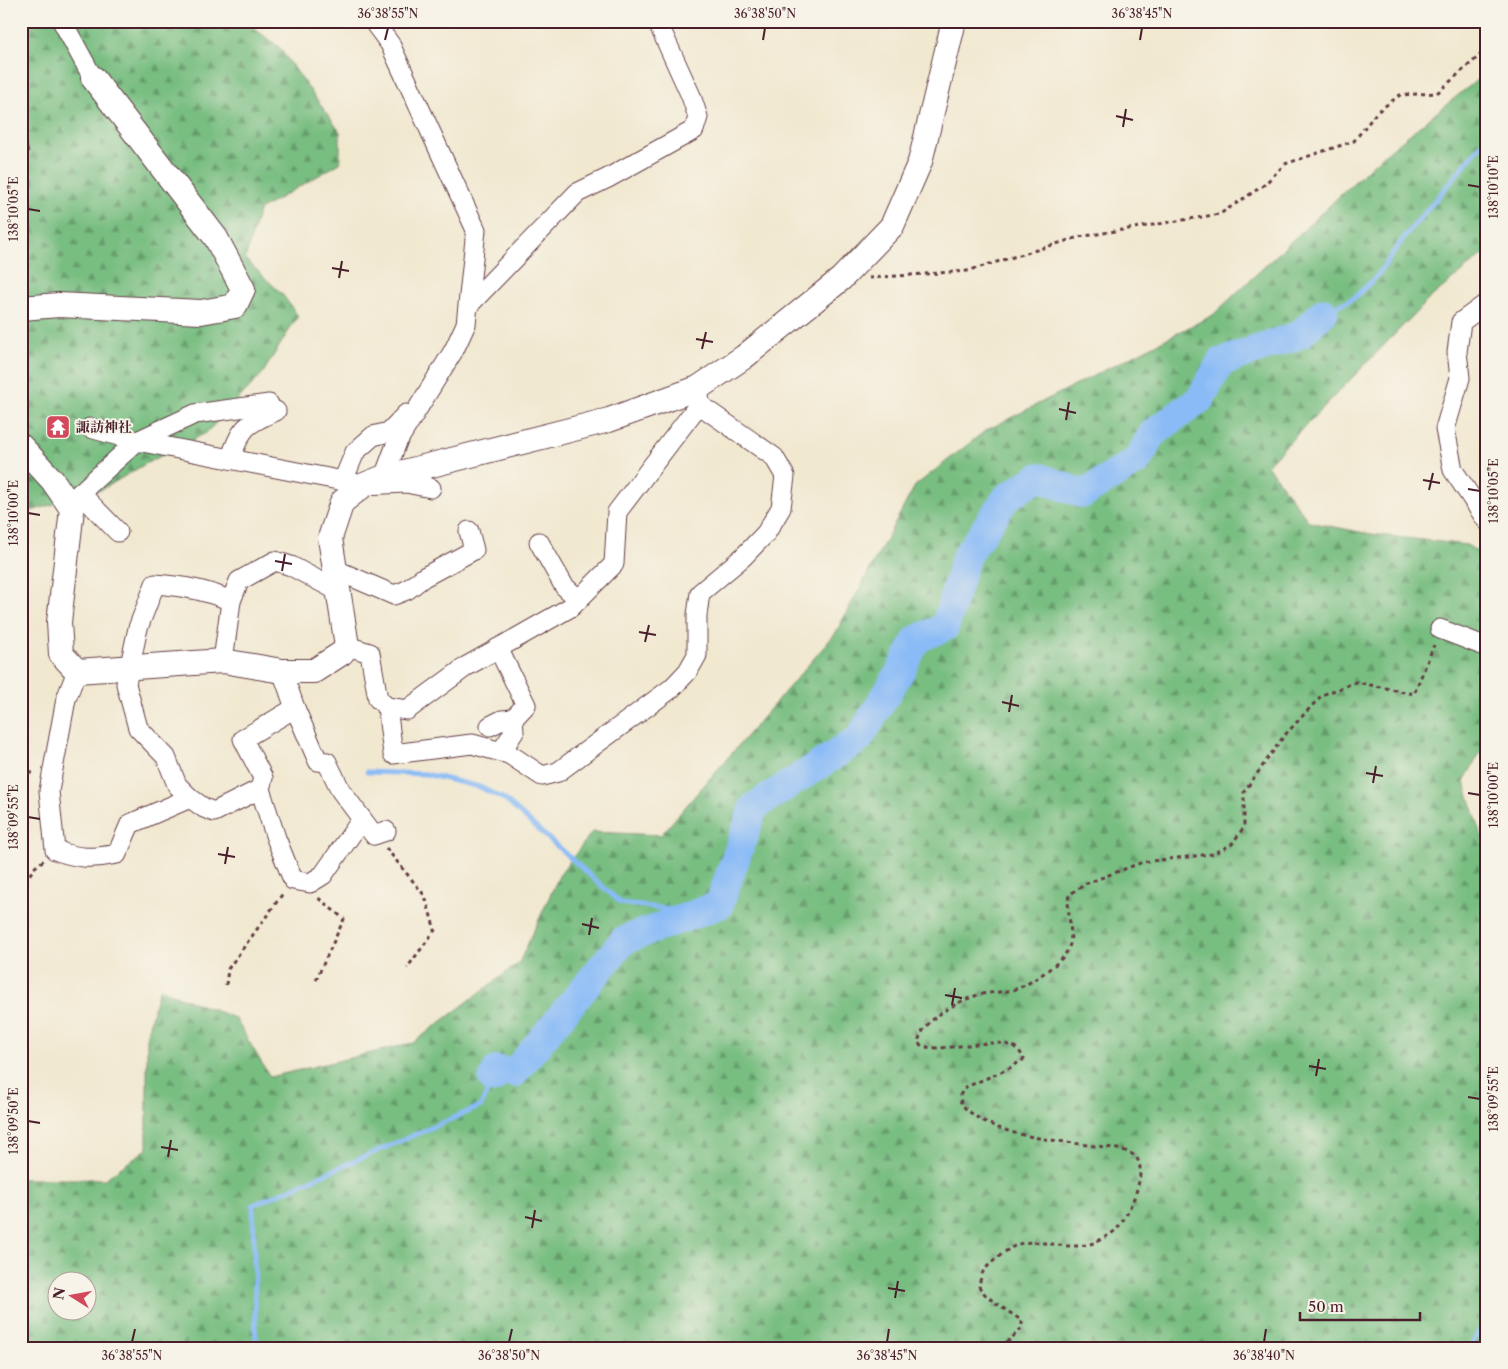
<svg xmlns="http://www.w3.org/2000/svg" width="1508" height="1369" viewBox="0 0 1508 1369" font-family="'Libre Caslon Text','Noto Serif JP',serif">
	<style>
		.forest { fill: url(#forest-firs); stroke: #616e56; fill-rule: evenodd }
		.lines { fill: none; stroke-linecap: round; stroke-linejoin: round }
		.stream { stroke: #8abbf6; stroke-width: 5 }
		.river { stroke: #8abbf6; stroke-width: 29 }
		.building { fill: #e19a7c }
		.minor-casing { stroke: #633d44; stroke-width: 21 }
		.tertiary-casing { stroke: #633d44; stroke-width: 26 }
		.path { stroke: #633d44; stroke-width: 3; stroke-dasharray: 4 4; stroke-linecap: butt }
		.minor { stroke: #fff; stroke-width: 19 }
		.tertiary { stroke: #fff; stroke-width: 24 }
		.ticks { fill: none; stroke: #4a1f2b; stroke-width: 2 }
		.labels { text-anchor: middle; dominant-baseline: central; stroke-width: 4; stroke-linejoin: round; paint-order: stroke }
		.poi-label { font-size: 14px; font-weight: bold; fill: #4a1f2b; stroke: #f7f3e8; text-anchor: start }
		.neatline { fill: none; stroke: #4a1f2b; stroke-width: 2 }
		.ticks-label { font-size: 12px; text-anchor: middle; fill: #4a1f2b }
	</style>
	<defs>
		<pattern id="forest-firs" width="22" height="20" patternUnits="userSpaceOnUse" patternTransform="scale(1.25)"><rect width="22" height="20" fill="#78be81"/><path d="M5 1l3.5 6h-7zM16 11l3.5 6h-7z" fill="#649a6a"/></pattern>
	</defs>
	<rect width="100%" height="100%" fill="#f7f3e8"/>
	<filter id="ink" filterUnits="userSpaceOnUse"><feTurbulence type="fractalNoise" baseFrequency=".02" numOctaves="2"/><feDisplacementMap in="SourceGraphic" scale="10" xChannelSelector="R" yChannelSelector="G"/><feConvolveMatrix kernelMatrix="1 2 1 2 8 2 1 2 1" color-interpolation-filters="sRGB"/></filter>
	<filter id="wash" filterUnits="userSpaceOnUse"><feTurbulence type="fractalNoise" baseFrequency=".0096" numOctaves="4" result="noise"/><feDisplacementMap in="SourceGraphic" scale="20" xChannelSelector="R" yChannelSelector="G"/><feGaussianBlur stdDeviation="1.12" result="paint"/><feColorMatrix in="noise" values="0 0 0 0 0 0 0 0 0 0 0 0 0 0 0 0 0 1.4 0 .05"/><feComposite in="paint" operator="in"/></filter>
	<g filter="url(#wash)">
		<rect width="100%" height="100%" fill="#f1e8d0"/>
		<!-- forest -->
		<g class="forest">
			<path d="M21 21H244L279 47 340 132V163L259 210 245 259 282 294 298 316 262 374 206 433 147 463 101 490 21 514Z"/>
			<path d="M1487 72V251L1430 298 1267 465 1309 522 1370 534 1467 545 1487 558V741L1464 781 1487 852V1348H21V1179H105L147 1149V1033L159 989 235 1018 270 1077 413 1043 519 963 559 876 592 832 661 835 835 634 915 486 985 431 1213 315 1380 158ZM58 1282H88V1312H58Z"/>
		</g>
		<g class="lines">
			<!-- stream -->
			<g class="stream">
				<path d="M1324 312 1354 298 1377 276 1406 235 1487 138"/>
				<path d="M367 772 425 774 480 787 504 799 621 903 696 913"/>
				<path d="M256 1348 253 1205 481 1106 493 1079"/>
				<path d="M1470 1348 1487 1318"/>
			</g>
			<!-- river -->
			<path class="river" d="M493 1079 497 1070 514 1073 624 940 719 905 754 807 859 739 901 670 917 639 945 627 966 556 1007 497 1039 477 1083 494 1137 461 1153 433 1200 399 1221 362 1299 335 1324 312"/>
		</g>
		<g id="blocks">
			<!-- building -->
			<path class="building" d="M21 126 29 152 21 154Z"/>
		</g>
	</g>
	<g filter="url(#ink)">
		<use href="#blocks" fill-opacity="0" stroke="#633d44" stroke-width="1"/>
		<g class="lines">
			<defs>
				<g id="minor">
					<path d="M62 21 93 78"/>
					<path d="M373 21 390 44 476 230 466 324 454 350 397 442 384 477"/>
					<path d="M1487 303 1461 322 1457 352 1460 378 1445 429 1453 470 1487 521"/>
					<path d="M469 305 577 193 608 178 694 130 698 117 691 96 657 21"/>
					<path d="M90 428 137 441 364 485 406 483 431 488"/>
					<path d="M230 459C242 427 245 424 276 411"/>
					<path d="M343 481 355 452 373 436 389 432 406 414"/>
					<path d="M80 493 118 532"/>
					<path d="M72 509 80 493 137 441 195 414 269 404"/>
					<path d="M539 542 564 586 578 599"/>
					<path d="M336 570 394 595 407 590 424 577 474 550 469 531"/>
					<path d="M231 601 239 581 275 561 291 566 338 591"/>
					<path d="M1440 629 1487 647"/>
					<path d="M347 646 370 653 378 699 387 707 393 754 472 744 509 754 542 776 558 772 672 688 688 671 697 655V615L700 593 743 557 766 533 781 508 785 476 774 457 704 408 700 403 698 388"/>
					<path d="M498 648 526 705 513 719 514 732 501 752"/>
					<path d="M77 671 66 699 49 791 55 850C79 859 92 859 117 854L130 824 190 798 204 808 214 812 260 789 263 778 243 739 295 708 282 671"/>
					<path d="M387 707 407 710 467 666 571 607 614 564 617 512 700 403"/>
					<path d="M295 708 318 761 327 762 341 791 374 835 386 831"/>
					<path d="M490 726 502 720 513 719"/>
					<path d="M260 789 276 838 293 880 310 883 323 875 362 819"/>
					<path d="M190 798 177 785 166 757 138 728 126 684 138 628 155 584C183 586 206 590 231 601L223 661"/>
				</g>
				<g id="tertiary">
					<path d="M21 308 59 305 201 312 235 306 243 289 216 238 93 78"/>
					<path d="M21 446 53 481 72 509 59 622 61 654 77 671 223 661 282 671H314L342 653 347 646 330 538 342 502 364 485 384 477 609 420 698 388 744 357 841 279 892 226 920 162 954 21"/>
				</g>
			</defs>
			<!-- minor casing -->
			<use href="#minor" class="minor-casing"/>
			<!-- tertiary casing -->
			<use href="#tertiary" class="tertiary-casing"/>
			<!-- path -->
			<g class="path">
				<path d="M869 278 967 271 1079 237 1220 214 1264 185 1285 164 1354 141 1377 112 1400 95 1437 93 1487 49"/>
				<path d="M21 774 36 772"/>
				<path d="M386 848 425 896 435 930 407 968"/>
				<path d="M21 888 34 868 44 860"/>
				<path d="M316 980 344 919 317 897"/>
				<path d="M226 985 228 969 284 892"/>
				<path d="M1001 1348 1022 1328V1321C1009 1311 984 1298 979 1286 980 1282 981 1275 983 1272 988 1264 1011 1246 1019 1244 1042 1237 1071 1254 1098 1241 1103 1238 1113 1233 1117 1229 1128 1216 1153 1165 1132 1154 1118 1146 1096 1147 1080 1144 1039 1138 991 1135 961 1104L960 1095 966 1087 1008 1069 1024 1059C1022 1056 1020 1051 1017 1049 997 1032 935 1058 918 1043 922 1020 955 1003 975 996 986 992 1000 993 1012 990 1027 986 1040 976 1052 967 1059 962 1068 953 1070 944 1073 928 1066 911 1069 895L1085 884 1143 862 1212 854 1231 845 1244 827V792L1284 736 1322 695 1356 682 1414 694 1434 645"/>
			</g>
			<!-- minor -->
			<use href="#minor" class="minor"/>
			<!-- tertiary -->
			<use href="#tertiary" class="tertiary"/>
		</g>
	</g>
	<!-- ticks -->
	<path class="ticks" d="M385 40 388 28M763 40 765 28M1140 40 1142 28M1116 116 1133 120M1123 127 1126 109M1468 185 1480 187M28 209 40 211M332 268 349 271M339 278 342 261M696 339 713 342M702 349 706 332M1059 409 1076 413M1066 420 1069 402M1423 480 1440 483M1468 489 1480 491M1429 490 1433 473M28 513 40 515M275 561 292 564M282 571 285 554M639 632 656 635M645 642 649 625M1002 702 1019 706M1009 712 1012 695M1366 773 1383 776M1373 783 1376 766M1468 793 1480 795M28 817 40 819M218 854 235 857M225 864 228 847M582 924 599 928M589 935 592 918M945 995 962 998M952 1005 955 988M1309 1066 1326 1069M1316 1076 1319 1059M1468 1097 1480 1099M28 1121 40 1123M161 1147 178 1150M168 1157 171 1140M525 1217 542 1221M532 1228 535 1210M888 1288 905 1291M895 1298 898 1281M132 1342 135 1329M509 1342 512 1329M887 1342 889 1329M1264 1342 1266 1329"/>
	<!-- icons -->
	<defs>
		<symbol id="temple-square" viewBox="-11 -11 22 22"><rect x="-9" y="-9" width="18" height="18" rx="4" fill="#d1495b" stroke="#f7f3e8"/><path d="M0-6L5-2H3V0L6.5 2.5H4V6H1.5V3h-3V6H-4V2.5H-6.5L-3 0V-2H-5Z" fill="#fff"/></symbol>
	</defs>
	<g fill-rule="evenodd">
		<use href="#temple-square" x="44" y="413" width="28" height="28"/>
	</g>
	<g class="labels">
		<!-- poi labels -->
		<g class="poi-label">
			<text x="76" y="427">諏訪神社</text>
		</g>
	</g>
	<!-- margin -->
	<rect width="1508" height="1369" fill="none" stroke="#f7f3e8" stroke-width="55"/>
	<!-- north arrow -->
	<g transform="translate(72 1296) rotate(281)"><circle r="24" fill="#f7f3e8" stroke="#b29e9c"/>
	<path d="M0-4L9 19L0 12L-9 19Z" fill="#d1495b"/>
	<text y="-8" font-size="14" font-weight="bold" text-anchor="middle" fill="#4a1f2b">N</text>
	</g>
	<!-- scale -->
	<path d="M1300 1312v8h120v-8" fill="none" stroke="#4a1f2b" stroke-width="2.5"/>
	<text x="1308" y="1312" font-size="15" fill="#4a1f2b" stroke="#f7f3e8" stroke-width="4" paint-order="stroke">50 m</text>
	<rect x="28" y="28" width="1452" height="1314" class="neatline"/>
	<g class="ticks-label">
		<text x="388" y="18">36°38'55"N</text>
		<text x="765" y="18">36°38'50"N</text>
		<text x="1142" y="18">36°38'45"N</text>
		<text transform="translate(1494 187) rotate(-90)" y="4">138°10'10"E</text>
		<text transform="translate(14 209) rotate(-90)" y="4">138°10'05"E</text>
		<text transform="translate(1494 491) rotate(-90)" y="4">138°10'05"E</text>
		<text transform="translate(14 513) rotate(-90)" y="4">138°10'00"E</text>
		<text transform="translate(1494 795) rotate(-90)" y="4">138°10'00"E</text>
		<text transform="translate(14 817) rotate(-90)" y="4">138°09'55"E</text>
		<text transform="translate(1494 1099) rotate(-90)" y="4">138°09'55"E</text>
		<text transform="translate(14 1121) rotate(-90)" y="4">138°09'50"E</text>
		<text x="132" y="1360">36°38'55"N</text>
		<text x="509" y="1360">36°38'50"N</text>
		<text x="887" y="1360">36°38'45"N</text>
		<text x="1264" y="1360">36°38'40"N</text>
	</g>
</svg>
